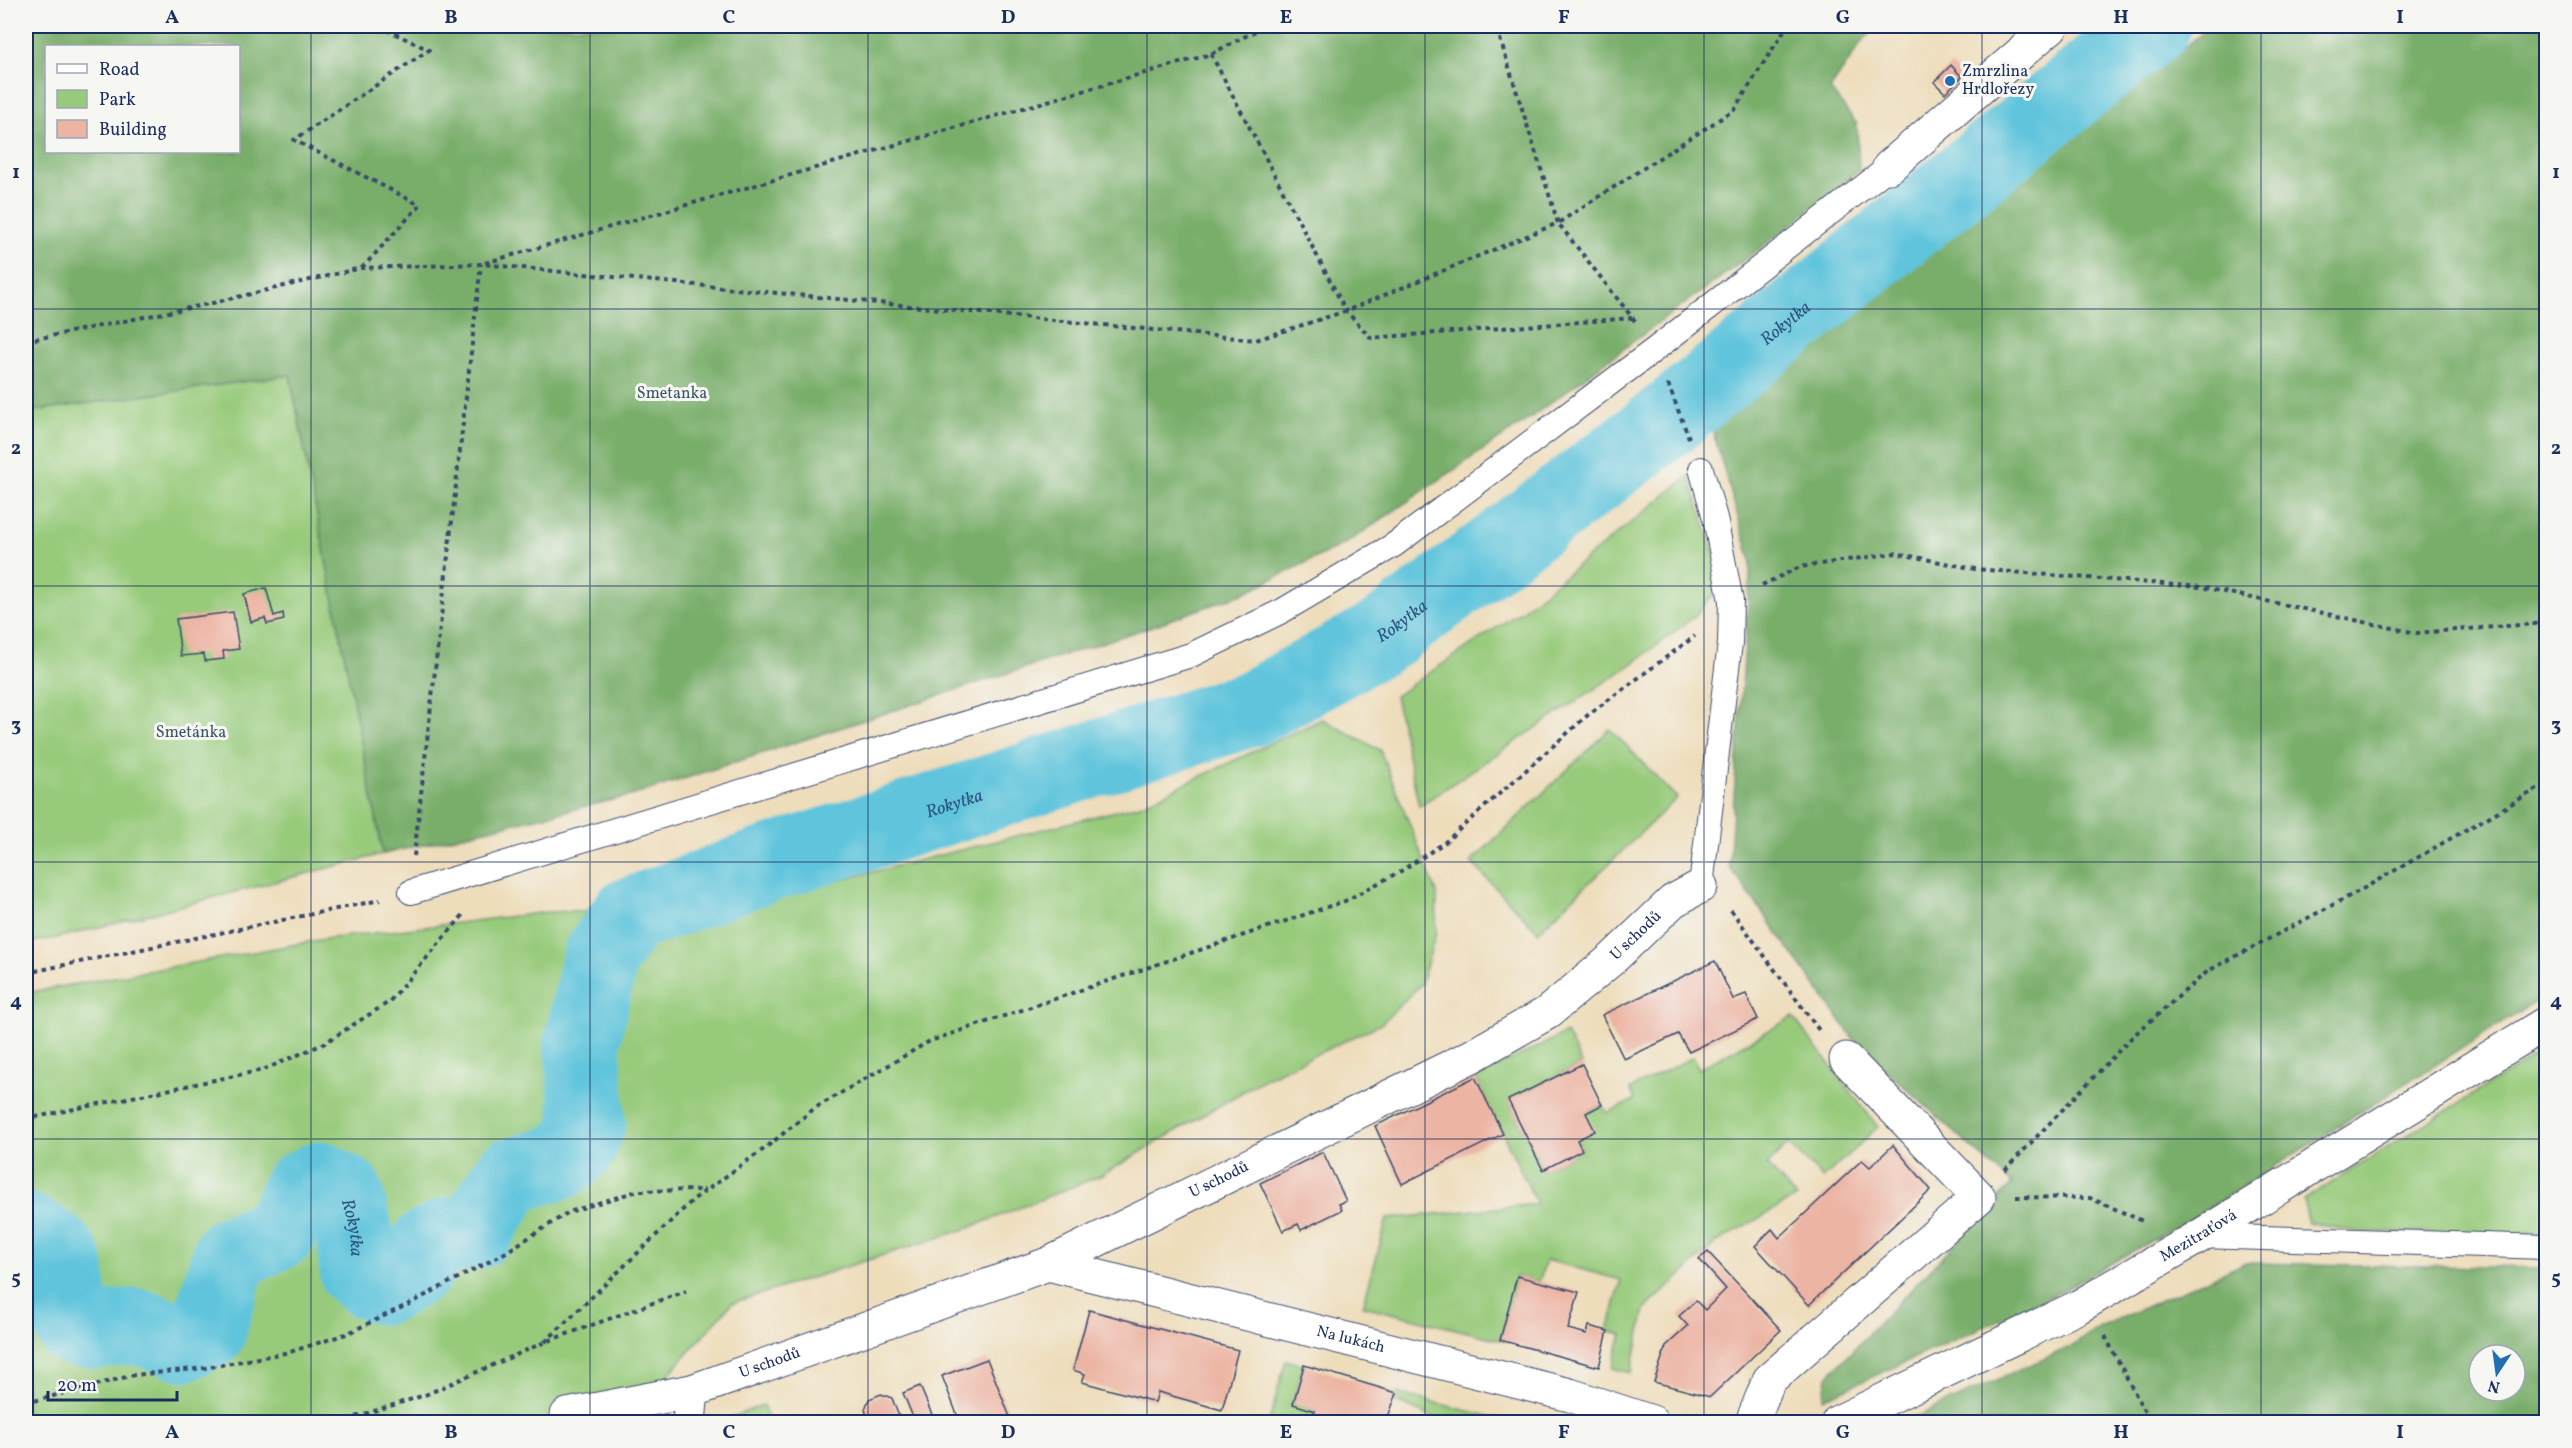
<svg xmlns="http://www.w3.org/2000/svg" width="2572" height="1448" viewBox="0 0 2572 1448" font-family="Vollkorn,serif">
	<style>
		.green { fill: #97ca7a; stroke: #597c6c; stroke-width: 1.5 }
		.forest { fill: #79ae6a; stroke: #4a6e64; stroke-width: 1.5; fill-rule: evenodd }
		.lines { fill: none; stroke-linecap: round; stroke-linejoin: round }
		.river { stroke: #5ec4dc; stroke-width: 76 }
		.building { fill: #ecb4a3 }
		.service-casing { stroke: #3b496c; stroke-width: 26 }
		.minor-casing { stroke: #3b496c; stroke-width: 35 }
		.path { stroke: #3b496c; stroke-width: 4; stroke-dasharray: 4.5 4.5; stroke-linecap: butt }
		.service { stroke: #fff; stroke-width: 24 }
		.minor { stroke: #fff; stroke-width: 33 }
		.grid { fill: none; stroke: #1b2f5e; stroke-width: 1.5; stroke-opacity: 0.55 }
		.poi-dot { fill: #1f6fb2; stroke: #f6f6f2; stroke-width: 2 }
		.labels { text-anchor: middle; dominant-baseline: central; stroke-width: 6; stroke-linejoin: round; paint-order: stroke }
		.poi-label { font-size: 16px; fill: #1b2f5e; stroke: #f6f6f2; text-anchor: start }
		.park-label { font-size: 16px; fill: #3a5665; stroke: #f6f6f2 }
		.street-label { font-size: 16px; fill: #1b2f5e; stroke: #f6f6f2 }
		.water-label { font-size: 18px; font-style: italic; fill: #2c547e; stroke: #f6f6f2 }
		.neatline { fill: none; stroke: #1b2f5e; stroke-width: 2 }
		.grid-label { font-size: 20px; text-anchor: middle; font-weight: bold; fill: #1b2f5e }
	</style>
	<rect width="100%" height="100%" fill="#f6f6f2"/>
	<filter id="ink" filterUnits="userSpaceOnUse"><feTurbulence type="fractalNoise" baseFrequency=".0167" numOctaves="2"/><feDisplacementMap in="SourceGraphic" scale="12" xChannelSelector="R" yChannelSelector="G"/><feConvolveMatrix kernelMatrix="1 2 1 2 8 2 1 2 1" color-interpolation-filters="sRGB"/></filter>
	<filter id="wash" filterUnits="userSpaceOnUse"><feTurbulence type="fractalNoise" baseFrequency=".008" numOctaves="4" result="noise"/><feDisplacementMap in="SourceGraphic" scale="24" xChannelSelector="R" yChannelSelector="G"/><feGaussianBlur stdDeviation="1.35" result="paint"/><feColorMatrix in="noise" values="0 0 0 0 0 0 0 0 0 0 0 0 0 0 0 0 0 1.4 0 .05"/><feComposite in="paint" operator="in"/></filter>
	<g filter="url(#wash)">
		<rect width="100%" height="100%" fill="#edb"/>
		<!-- green -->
		<g class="green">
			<path d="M290 375 383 854 57 938 26 943V412Z"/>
			<path d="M1689 476 1721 572 1717 591 1695 616 1632 664 1419 806 1395 696 1521 611Z"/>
			<path d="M1322 719 1380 750 1437 893 1436 933 1421 984 1381 1024 1264 1079 1102 1175 969 1228 732 1303 630 1418 608 1422H26V993L325 939 548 912 741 905 1140 805Z"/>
			<path d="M1610 729 1677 798 1538 932 1471 862Z"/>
			<path d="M1793 1017 1878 1127 1823 1178 1788 1144 1767 1165 1796 1197 1717 1242 1645 1309 1631 1373 1612 1368 1622 1334 1608 1331 1621 1280 1546 1260 1539 1282 1517 1276 1500 1340 1363 1306 1387 1219 1537 1204 1475 1077 1566 1033 1582 1064 1508 1100 1543 1170 1582 1150 1577 1140 1586 1113 1602 1105 1607 1113 1635 1100 1630 1089 1693 1057 1699 1069Z"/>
			<path d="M2546 1049V1234L2359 1232 2309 1223 2303 1200Z"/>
			<path d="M1286 1360 1304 1365 1293 1403 1315 1411 1311 1422H1269Z"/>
			<path d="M1397 1393 1512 1422H1444L1394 1401Z"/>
			<path d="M763 1405 770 1422H719Z"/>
		</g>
		<!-- forest -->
		<g class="forest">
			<path d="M26 26H1880L1863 40 1830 89 1857 124 1859 171 1778 235 1523 423 1348 542 1242 594 1144 629 634 795 383 854 290 375 26 412ZM46 46H238V152H46Z"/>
			<path d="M2211 26H2546V995L2198 1215 2052 1296 1823 1399 1827 1377 2012 1184 1858 1045 1729 866 1751 561 1711 425Z"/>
			<path d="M2245 1263 2546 1268V1422H1904L2072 1346 2100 1327ZM2479 1355H2515V1391H2479Z"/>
		</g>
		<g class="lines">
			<!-- river -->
			<path class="river" id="s1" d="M26 1231C38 1237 61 1249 65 1263 71 1283 66 1305 74 1328L96 1331 137 1326 184 1343 208 1331 230 1254 280 1231 300 1189 320 1179 345 1193 355 1231 357 1272 369 1282 384 1287 417 1267 428 1246 450 1235 476 1231 510 1176 559 1162 579 1146 588 1122 582 1043 600 958 628 916 759 867 1253 708 1386 634 1645 438 2153 26"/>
		</g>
		<g id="blocks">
			<!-- building -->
			<g class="building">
				<path d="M1951 65 1962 77 1945 93 1934 82Z"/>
				<path d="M266 588 274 616 283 613 284 620 267 624 265 618 251 622 244 594Z"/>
				<path d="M233 612 239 649 223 651 224 659 205 661 204 654 181 656 176 619Z"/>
				<path d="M1715 961 1733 999 1746 994 1758 1019 1689 1052 1678 1034 1624 1059 1602 1015Z"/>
				<path d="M1582 1064 1602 1105 1586 1113 1595 1131 1577 1140 1582 1150 1543 1170 1508 1100Z"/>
				<path d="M1475 1077 1503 1134 1402 1184 1375 1126Z"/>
				<path d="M1893 1145 1931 1190 1809 1305 1755 1246 1772 1229 1779 1238 1862 1160 1870 1167Z"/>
				<path d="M1323 1152 1346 1201 1339 1204 1342 1210 1301 1230 1298 1224 1283 1231 1260 1183Z"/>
				<path d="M1708 1252 1781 1330 1710 1397 1654 1382 1666 1346 1688 1326 1679 1316 1696 1301 1705 1310 1726 1289 1699 1259Z"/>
				<path d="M1517 1276 1579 1292 1568 1329 1587 1334 1589 1326 1608 1331 1599 1367 1500 1340Z"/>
				<path d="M1089 1310 1238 1350 1222 1410 1158 1392 1155 1402 1082 1382 1085 1374 1073 1370Z"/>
				<path d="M987 1359 1012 1422H960L942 1376Z"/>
				<path d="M1304 1365 1397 1393 1386 1422H1311L1315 1411 1293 1404Z"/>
				<path d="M920 1386 935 1422H915L903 1393Z"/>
				<path d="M881 1394 892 1398 901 1422H853L867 1417 865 1409 869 1399Z"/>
			</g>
		</g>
	</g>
	<g filter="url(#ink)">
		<use href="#blocks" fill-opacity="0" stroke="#3b496c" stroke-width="1.5"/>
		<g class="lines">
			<defs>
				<g id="service">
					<path d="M1701 886 1730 643 1731 601 1715 518 1701 469"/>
					<path d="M411 892 1191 655 1282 611 1394 545 1654 350 1889 167"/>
					<path d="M2200 1236 2546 1247"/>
				</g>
				<g id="minor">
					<path d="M1889 167 2052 26"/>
					<path id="s2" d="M1048 1264 1570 1395 1652 1422"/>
					<path id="s3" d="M567 1415 692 1391 1048 1264 1472 1056 1547 1013 1612 959 1673 901 1701 886"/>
					<path d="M689 1422 692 1391"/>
					<path d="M1752 1422 1769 1380 1979 1197 1846 1059"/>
					<path id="s4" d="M1838 1422 2078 1307 2200 1236 2546 1023"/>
				</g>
			</defs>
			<!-- service casing -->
			<use href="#service" class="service-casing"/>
			<!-- minor casing -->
			<use href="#minor" class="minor-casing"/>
			<!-- path -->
			<g class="path">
				<path d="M1211 54 1346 311 1371 338 1632 318"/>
				<path d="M485 263 1211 54 1265 26"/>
				<path d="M362 268 420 205 294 140 429 50 379 26"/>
				<path d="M1635 321 1558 223 1734 110 1787 26"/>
				<path d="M26 341 208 304 361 268 482 264 1256 340 1346 311 1558 223 1496 26"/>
				<path d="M1668 384 1689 438"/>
				<path d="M1762 585 1800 567 1895 553 1975 569 2201 587 2416 633 2546 623"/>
				<path d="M414 856 481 264"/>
				<path d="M1731 910 1821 1033"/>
				<path d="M26 973 380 900"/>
				<path d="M26 1119 263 1070 323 1044 389 1002 465 913"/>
				<path d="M2005 1170 2133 1036 2208 971 2359 891 2546 784"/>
				<path d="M2016 1197 2090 1198 2145 1222"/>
				<path d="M2105 1336 2150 1422"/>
				<path d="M545 1342 694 1199 764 1149 815 1108 930 1041 1345 901 1401 871 1444 843 1588 715 1695 636"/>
				<path d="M26 1403 134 1375 205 1368 290 1352 346 1334 409 1304 503 1254 569 1212 637 1191 705 1190"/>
				<path d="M339 1422 425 1395 545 1342 686 1291"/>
				<path d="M506 1422 529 1420"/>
			</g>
			<!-- service -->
			<use href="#service" class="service"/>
			<!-- minor -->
			<use href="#minor" class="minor"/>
		</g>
	</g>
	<!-- grid -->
	<path class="grid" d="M311 26V1422M590 26V1422M868 26V1422M1147 26V1422M1425 26V1422M1704 26V1422M1982 26V1422M2261 26V1422M26 309H2546M26 586H2546M26 862H2546M26 1139H2546"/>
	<!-- markers -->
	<circle class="poi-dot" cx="1950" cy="81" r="6"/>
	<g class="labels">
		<!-- poi labels -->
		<g class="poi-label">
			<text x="1962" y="72">Zmrzlina<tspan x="1962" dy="18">Hrdlořezy</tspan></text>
		</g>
		<!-- park labels -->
		<g class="park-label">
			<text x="672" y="394">Smetanka</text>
			<text x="191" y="733">Smetánka</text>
		</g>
		<!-- street labels -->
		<g class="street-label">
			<text stroke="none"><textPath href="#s3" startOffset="1182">U schodů</textPath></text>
			<text stroke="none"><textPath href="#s3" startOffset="696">U schodů</textPath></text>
			<text stroke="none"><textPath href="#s4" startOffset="406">Mezitraťová</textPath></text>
			<text stroke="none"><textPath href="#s2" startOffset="312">Na lukách</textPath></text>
			<text stroke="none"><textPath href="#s3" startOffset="210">U schodů</textPath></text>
		</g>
		<!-- water labels -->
		<g class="water-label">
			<text stroke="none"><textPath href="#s1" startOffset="2416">Rokytka</textPath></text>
			<text stroke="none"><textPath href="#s1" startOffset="1930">Rokytka</textPath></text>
			<text stroke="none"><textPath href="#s1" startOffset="1444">Rokytka</textPath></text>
			<text stroke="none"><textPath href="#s1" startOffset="526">Rokytka</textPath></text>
		</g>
	</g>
	<!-- margin -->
	<rect width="2572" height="1448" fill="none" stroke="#f6f6f2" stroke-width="66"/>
	<!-- legend -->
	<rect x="45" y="45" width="195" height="108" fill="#f6f6f2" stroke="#9ea6b7" stroke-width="1.5"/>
	<rect x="57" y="64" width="30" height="9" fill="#ffffff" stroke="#9ea6b7" stroke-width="1.5"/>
	<text x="99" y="75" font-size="18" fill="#1b2f5e">Road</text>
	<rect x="57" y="90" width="30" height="18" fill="#97ca7a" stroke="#9ea6b7" stroke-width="1.5"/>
	<text x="99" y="105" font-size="18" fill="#1b2f5e">Park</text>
	<rect x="57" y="120" width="30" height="18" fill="#ecb4a3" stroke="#9ea6b7" stroke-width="1.5"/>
	<text x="99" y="135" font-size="18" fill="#1b2f5e">Building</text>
	<!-- north arrow -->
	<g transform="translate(2497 1373) rotate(193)"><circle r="28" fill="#f6f6f2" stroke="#9ea6b7" stroke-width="1.5"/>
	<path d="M0-4.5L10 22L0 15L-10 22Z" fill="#1f6fb2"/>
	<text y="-9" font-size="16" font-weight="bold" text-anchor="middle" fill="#1b2f5e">N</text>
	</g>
	<!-- scale -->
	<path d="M48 1391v9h129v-9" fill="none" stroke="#1b2f5e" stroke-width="3"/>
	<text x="57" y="1391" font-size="18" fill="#1b2f5e" stroke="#f6f6f2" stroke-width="4.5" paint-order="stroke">20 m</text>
	<rect x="33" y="33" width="2506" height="1382" class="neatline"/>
	<g class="grid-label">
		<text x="172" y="23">A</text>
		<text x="451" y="23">B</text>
		<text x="729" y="23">C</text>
		<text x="1008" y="23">D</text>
		<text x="1286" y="23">E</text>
		<text x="1564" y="23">F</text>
		<text x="1843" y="23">G</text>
		<text x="2121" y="23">H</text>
		<text x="2400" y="23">I</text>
		<text x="16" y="178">1</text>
		<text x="2556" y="178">1</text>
		<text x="16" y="454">2</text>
		<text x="2556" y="454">2</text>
		<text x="16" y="731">3</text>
		<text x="2556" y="731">3</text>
		<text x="16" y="1007">4</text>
		<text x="2556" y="1007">4</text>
		<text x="16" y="1284">5</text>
		<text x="2556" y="1284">5</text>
		<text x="172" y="1438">A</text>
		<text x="451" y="1438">B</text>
		<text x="729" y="1438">C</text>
		<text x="1008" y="1438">D</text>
		<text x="1286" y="1438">E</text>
		<text x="1564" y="1438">F</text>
		<text x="1843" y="1438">G</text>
		<text x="2121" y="1438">H</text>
		<text x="2400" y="1438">I</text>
	</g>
</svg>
